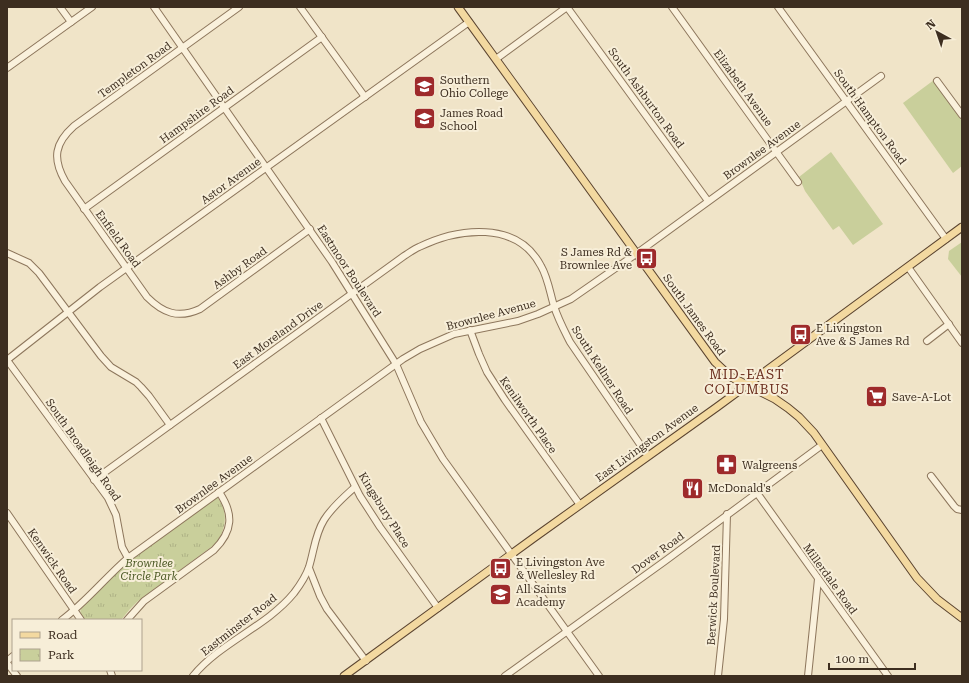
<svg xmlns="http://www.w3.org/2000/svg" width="969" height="683" viewBox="0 0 969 683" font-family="'Roboto Serif',serif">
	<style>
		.green { fill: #c9cf9b }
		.park { fill: url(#park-tufts) }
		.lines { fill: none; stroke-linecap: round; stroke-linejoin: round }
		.minor-casing { stroke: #8d765c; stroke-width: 8 }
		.major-casing { stroke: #5b4430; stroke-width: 9 }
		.minor { stroke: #faf1dc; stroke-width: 6 }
		.major { stroke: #f3d9a0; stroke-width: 7 }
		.labels { text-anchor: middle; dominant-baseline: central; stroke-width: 4; stroke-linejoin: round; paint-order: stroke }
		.street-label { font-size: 11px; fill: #3d2e20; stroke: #f7eed8 }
		.poi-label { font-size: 11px; fill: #3d2e20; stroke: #f7eed8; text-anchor: start }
		.park-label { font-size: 11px; font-style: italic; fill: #4d5a26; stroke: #f7eed8 }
		.quarter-label { font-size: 13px; letter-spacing: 1px; fill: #6b2e1e; stroke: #f7eed8 }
	</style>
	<defs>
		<pattern id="park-tufts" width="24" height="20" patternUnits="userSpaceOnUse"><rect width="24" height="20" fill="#c9cf9b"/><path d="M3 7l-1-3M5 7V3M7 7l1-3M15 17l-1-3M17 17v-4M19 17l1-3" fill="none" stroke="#aeb285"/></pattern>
	</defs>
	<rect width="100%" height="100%" fill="#f0e4c8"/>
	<!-- green -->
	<g class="green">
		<path d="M934 80 962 121V166L953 173 903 103Z"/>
		<path d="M831 152 883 224 853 245 839 226 833 230 805 191 799 177Z"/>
		<path d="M962 242V277L948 259 949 251Z"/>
	</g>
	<!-- park -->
	<path class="park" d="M215 498H218C229 513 226 532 214 545L138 601 130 609 121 620H84C82 616 79 613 81 609L107 581 137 555Z"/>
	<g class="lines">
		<defs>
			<g id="minor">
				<path d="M60 7 71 22"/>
				<path d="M154 7 332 262 396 364 421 422 443 459 599 676"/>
				<path d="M239 7 74 126C55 143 52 158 65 181L147 297C163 313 178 319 200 309L310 229"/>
				<path d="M300 7 365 97"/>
				<path d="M672 7 798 182"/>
				<path d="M778 7 946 239"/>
				<path d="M496 59 567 7 708 201"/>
				<path d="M7 68 92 7"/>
				<path d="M937 81 962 115"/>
				<path d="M84 209 322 37"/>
				<path d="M7 253 29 263 39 273 101 356 111 367 136 382 141 387 149 396 170 425"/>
				<path d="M908 267 962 343"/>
				<path d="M470 330 479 354 487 372 505 400 580 505"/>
				<path d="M927 341 949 324"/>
				<path d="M7 360 100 287 469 22"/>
				<path d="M7 360 108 498 116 515 122 547 128 558"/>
				<path d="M321 418 360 496 380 527 438 608"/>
				<path d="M931 476 954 506 957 509 962 510"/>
				<path d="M94 480 404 256C409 253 414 249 419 247 458 228 517 220 541 266 548 278 550 293 554 306 558 319 564 330 570 342L648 456"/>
				<path d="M757 493 888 676"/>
				<path d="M7 513 81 620"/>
				<path d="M309 568 320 596 327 609 366 661"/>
				<path d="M62 620C86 602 105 578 128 558L403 359 420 349 454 334 518 321 538 314 571 299 636 254 881 76"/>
				<path d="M127 620 144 601 214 550C233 531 234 514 219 492"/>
				<path d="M7 661 13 656"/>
				<path d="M7 663 17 676"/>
				<path d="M110 670 112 676"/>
				<path d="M193 676C221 642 266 627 294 593 300 585 306 576 309 567 314 551 315 534 324 520 332 507 344 497 355 487"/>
				<path d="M505 676 665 561 822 445"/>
				<path d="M718 676 724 619 727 514"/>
				<path d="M808 676 818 579"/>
			</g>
			<g id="major">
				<path d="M458 7 715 362 731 377 775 399 788 408 799 417 814 433 917 578 937 599 962 618"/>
				<path d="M344 676 535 537 717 407 962 227"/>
			</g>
		</defs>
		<!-- minor casing -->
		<use href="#minor" class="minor-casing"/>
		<!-- major casing -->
		<use href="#major" class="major-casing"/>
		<!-- minor -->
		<use href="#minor" class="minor"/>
		<!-- major -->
		<use href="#major" class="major"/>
	</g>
	<!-- icons -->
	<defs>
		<symbol id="university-square" viewBox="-11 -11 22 22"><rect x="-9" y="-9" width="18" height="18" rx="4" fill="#9e2a2b" stroke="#f7eed8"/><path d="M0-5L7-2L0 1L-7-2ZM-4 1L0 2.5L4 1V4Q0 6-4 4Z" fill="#fff"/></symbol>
		<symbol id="school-square" viewBox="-11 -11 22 22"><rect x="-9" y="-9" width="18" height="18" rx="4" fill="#9e2a2b" stroke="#f7eed8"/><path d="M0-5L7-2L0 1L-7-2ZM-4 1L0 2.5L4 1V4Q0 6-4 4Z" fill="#fff"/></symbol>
		<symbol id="bus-square" viewBox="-11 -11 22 22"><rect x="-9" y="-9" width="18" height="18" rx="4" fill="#9e2a2b" stroke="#f7eed8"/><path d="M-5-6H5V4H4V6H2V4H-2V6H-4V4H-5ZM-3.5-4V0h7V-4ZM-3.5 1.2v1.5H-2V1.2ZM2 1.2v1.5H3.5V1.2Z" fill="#fff"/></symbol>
		<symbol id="supermarket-square" viewBox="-11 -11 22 22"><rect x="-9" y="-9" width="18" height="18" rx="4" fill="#9e2a2b" stroke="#f7eed8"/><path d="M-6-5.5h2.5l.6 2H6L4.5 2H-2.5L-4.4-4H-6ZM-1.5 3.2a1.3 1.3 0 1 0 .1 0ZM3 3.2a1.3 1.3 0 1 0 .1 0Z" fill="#fff"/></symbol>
		<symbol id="pharmacy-square" viewBox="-11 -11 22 22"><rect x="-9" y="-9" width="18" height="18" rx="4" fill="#9e2a2b" stroke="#f7eed8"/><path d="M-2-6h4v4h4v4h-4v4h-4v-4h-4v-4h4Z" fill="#fff"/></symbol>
		<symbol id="restaurant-square" viewBox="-11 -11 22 22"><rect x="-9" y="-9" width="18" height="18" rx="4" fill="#9e2a2b" stroke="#f7eed8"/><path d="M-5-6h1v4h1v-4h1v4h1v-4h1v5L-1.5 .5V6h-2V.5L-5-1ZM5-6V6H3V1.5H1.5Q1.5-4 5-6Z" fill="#fff"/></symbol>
	</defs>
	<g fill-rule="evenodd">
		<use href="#university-square" x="412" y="74" width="25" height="25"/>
		<use href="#school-square" x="412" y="106" width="25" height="25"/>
		<use href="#bus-square" x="634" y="246" width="25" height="25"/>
		<use href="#bus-square" x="788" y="322" width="25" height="25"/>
		<use href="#supermarket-square" x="864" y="384" width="25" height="25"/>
		<use href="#pharmacy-square" x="714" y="452" width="25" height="25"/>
		<use href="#restaurant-square" x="680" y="476" width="25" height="25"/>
		<use href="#bus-square" x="488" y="556" width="25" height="25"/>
		<use href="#school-square" x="488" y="582" width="25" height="25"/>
	</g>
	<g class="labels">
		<!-- street labels -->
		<g class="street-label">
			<text transform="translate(135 70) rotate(-36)">Templeton Road</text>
			<text transform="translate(743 88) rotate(54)">Elizabeth Avenue</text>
			<text transform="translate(646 98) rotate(54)">South Ashburton Road</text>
			<text transform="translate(197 115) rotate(-36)">Hampshire Road</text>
			<text transform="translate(870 117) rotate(54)">South Hampton Road</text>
			<text transform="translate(762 150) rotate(-36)">Brownlee Avenue</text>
			<text transform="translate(231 181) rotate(-36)">Astor Avenue</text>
			<text transform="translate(118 239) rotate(54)">Enfield Road</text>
			<text transform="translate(240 268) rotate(-36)">Ashby Road</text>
			<text transform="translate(349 271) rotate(57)">Eastmoor Boulevard</text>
			<text transform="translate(491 315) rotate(-15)">Brownlee Avenue</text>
			<text transform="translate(694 315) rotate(54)">South James Road</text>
			<text transform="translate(278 335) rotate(-36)">East Moreland Drive</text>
			<text transform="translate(602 370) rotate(57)">South Kellner Road</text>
			<text transform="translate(528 415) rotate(55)">Kenilworth Place</text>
			<text transform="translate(647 443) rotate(-36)">East Livingston Avenue</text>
			<text transform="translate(83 450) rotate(55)">South Broadleigh Road</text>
			<text transform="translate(214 484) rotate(-36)">Brownlee Avenue</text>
			<text transform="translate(384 510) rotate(58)">Kingsbury Place</text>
			<text transform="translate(658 553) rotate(-36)">Dover Road</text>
			<text transform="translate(52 561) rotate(55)">Kenwick Road</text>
			<text transform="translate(830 579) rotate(54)">Millerdale Road</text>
			<text transform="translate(714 595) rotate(-87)">Berwick Boulevard</text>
			<text transform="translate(239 625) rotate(-38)">Eastminster Road</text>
		</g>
		<!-- poi labels -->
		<g class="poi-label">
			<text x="440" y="80">Southern<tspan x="440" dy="13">Ohio College</tspan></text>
			<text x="440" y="113">James Road<tspan x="440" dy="13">School</tspan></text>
			<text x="632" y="252" text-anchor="end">S James Rd &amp;<tspan x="632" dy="13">Brownlee Ave</tspan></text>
			<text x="816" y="328">E Livingston<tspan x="816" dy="13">Ave &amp; S James Rd</tspan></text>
			<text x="892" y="397">Save-A-Lot</text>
			<text x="742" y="465">Walgreens</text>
			<text x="708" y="488">McDonald's</text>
			<text x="516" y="562">E Livingston Ave<tspan x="516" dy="13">&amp; Wellesley Rd</tspan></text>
			<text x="516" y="589">All Saints<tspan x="516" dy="13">Academy</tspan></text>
		</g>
		<!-- park labels -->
		<g class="park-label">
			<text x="149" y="563">Brownlee<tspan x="149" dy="13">Circle Park</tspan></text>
		</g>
		<!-- quarter labels -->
		<g class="quarter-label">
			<text x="747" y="374">MID-EAST<tspan x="747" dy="15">COLUMBUS</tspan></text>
		</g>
	</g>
	<!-- border -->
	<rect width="969" height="683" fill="none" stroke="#3d2e20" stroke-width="16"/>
	<!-- legend -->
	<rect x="12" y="619" width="130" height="52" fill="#f7eed8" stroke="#ada18e"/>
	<rect x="20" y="632" width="20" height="6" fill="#f3d9a0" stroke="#ada18e"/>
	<text x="48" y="639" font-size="12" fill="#3d2e20">Road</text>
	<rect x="20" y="649" width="20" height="12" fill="url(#park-tufts)" stroke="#ada18e"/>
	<text x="48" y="659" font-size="12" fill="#3d2e20">Park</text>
	<!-- north arrow -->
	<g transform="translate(937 32) rotate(320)" stroke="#f7eed8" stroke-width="3" paint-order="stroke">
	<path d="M0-3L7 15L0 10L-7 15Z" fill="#3d2e20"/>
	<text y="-6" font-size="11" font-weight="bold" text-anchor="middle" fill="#3d2e20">N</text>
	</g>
	<!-- scale -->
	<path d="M829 663v6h86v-6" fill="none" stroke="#3d2e20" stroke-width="2"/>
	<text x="835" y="663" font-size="12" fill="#3d2e20" stroke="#f7eed8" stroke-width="3" paint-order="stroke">100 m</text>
</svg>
